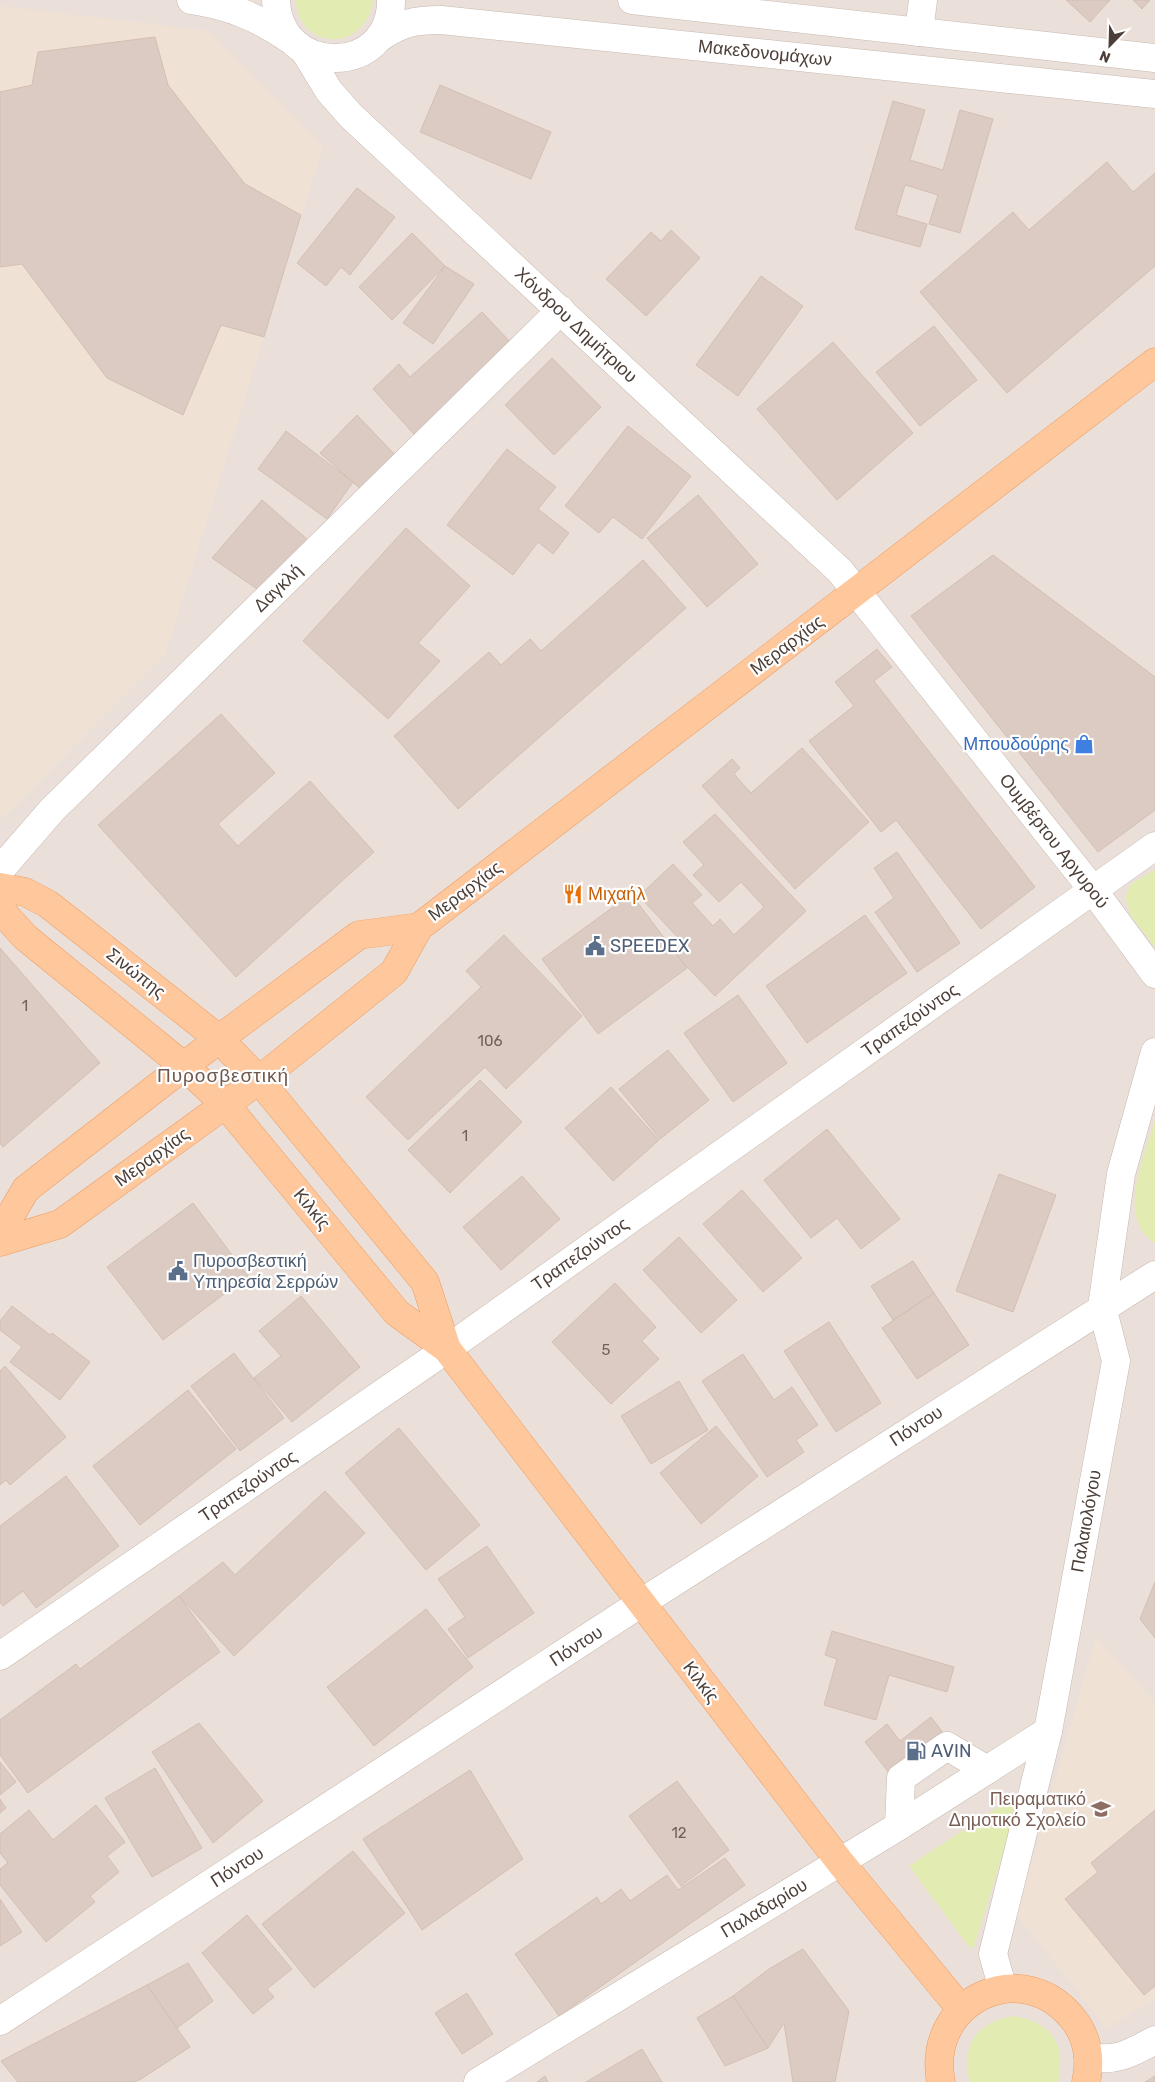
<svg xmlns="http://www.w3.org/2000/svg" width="1155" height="2082" viewBox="0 0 1155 2082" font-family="Rubik,sans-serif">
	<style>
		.residential { fill: #ebe0d9 }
		.education { fill: #f0e1d5 }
		.green { fill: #e2ecb2 }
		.building { fill: #dccbc3; stroke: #d4beb2 }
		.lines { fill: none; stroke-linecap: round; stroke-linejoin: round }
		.minor-casing { stroke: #c6b8b0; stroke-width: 29 }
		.major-casing { stroke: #eb9d64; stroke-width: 29 }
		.minor { stroke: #fff; stroke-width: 28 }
		.major { stroke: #ffc79c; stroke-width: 28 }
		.labels { text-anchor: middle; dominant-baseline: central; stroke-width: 4.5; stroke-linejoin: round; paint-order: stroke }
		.number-label { font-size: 15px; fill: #70625b }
		.street-label { font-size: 18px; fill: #4c3f38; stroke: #fff }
		.shop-label { font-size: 18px; fill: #366cbe; stroke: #fff; text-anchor: end }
		.food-label { font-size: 18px; fill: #c56008; stroke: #fff; text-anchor: start }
		.service-label { font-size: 18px; fill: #4e5e75; stroke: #fff; text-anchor: start }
		.education-label { font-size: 18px; fill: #785e54; stroke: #fff; text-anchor: end }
		.neighbourhood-label { font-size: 19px; letter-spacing: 1px; fill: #6f594f; stroke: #fff }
	</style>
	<rect width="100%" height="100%" fill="#f6f0eb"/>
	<!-- residential -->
	<rect class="residential" x="0" y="0" width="1155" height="2082"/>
	<!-- education -->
	<g class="education">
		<path d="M0 6 208 31 323 146 165 655 2 819 0 817Z"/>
		<path d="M1096 1636 1155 1703V1999L1106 2028 1017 1915Z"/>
	</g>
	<!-- green -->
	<g class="green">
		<path d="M296 0H372L373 1C364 55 297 49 296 0Z"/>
		<path d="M1155 870V947L1131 916 1125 897 1131 884Z"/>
		<path d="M1155 1120V1243C1115 1217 1145 1156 1155 1120Z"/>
		<path d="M1018 1794 1020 1797 974 1947 970 1948 909 1866Z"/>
		<path d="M1013 2016C1052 2022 1066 2044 1058 2082H970C960 2045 977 2022 1013 2016Z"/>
	</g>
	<!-- building -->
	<g class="building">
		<path d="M1066 0H1110L1090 22Z"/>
		<path d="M1133 0H1150L1142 9Z"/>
		<path d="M155 37 168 85 245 184 301 215 264 337 221 325 183 415 107 378 22 264 0 267V92L32 85 38 52Z"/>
		<path d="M440 85 551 132 531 179 420 132Z"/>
		<path d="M893 101 925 110 910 160 943 170 960 110 993 119 960 233 929 224 938 195 905 185 896 215 927 224 920 247 855 229Z"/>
		<path d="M1107 162 1133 192 1155 173V266L1007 393 920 292 1013 212 1029 230Z"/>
		<path d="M357 188 395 217 350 275 341 267 326 286 297 263Z"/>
		<path d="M671 230 700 258 646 316 606 279 651 232 661 241Z"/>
		<path d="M412 233 445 266 392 320 359 287Z"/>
		<path d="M445 266 474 284 433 344 403 323Z"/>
		<path d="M761 276 803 306 738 396 696 365Z"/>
		<path d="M482 312 513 345 422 443 373 389 399 364 410 377Z"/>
		<path d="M934 326 977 380 920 426 876 372Z"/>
		<path d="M833 342 913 433 837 500 757 409Z"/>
		<path d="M552 358 601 407 554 455 505 405Z"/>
		<path d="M357 415 399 459 364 492 320 453Z"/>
		<path d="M628 426 691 476 642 539 613 517 599 533 565 506Z"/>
		<path d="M286 431 353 482 327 519 258 469Z"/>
		<path d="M507 449 556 487 538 509 569 533 553 554 538 542 513 575 447 525Z"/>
		<path d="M698 495 758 564 707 607 647 538Z"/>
		<path d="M262 500 315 546 260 591 212 558Z"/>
		<path d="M406 528 470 586 418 643 440 661 388 719 303 641Z"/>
		<path d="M993 555 1155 677V810L1098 852 911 616Z"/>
		<path d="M643 560 686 608 458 809 394 736 489 652 501 665 530 639 541 651Z"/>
		<path d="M877 649 892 667 874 681 1035 887 981 929 896 820 881 832 809 741 854 706 835 682Z"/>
		<path d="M221 714 275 773 218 824 238 846 310 781 374 852 236 977 98 825Z"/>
		<path d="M802 748 869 822 795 889 702 786 732 759 740 768 734 774 751 793Z"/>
		<path d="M715 814 806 911 715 996 673 952 683 943 639 896 673 864 702 895 692 903 713 926 720 919 734 935 764 907 741 882 719 902 693 875 704 865 683 842Z"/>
		<path d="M897 852 960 943 917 972 875 912 894 898 874 868Z"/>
		<path d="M631 894 687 968 598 1034 542 959Z"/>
		<path d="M865 915 907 973 807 1043 766 986Z"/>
		<path d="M504 935 582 1016 506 1089 485 1067 408 1140 366 1097 481 987 466 971Z"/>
		<path d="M0 948 100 1063 3 1147 0 1143Z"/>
		<path d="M738 995 787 1063 733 1102 684 1033Z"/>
		<path d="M668 1050 709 1100 660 1139 619 1089Z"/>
		<path d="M480 1080 522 1122 450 1193 408 1150Z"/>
		<path d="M611 1087 659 1140 613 1181 565 1128Z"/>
		<path d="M827 1129 900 1219 861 1249 837 1218 811 1238 764 1180Z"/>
		<path d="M999 1174 1056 1195 1013 1312 956 1291Z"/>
		<path d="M522 1176 560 1219 501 1270 463 1227Z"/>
		<path d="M742 1190 802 1258 763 1292 703 1224Z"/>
		<path d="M193 1203 248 1276 163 1340 107 1267Z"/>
		<path d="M679 1237 737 1300 701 1333 643 1270Z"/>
		<path d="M913 1261 934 1293 893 1320 871 1286Z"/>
		<path d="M615 1283 656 1327 642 1341 659 1359 611 1404 552 1342Z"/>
		<path d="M934 1293 969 1345 917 1379 882 1328Z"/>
		<path d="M301 1296 360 1367 292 1422 254 1378 281 1356 259 1331Z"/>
		<path d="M12 1306 50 1335 52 1333 90 1362 60 1400 10 1362 22 1347 0 1330V1321Z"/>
		<path d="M829 1322 881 1403 836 1432 784 1351Z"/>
		<path d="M234 1353 284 1418 240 1451 191 1386Z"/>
		<path d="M743 1354 774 1400 792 1387 818 1425 796 1440 804 1452 767 1477 702 1381Z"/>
		<path d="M5 1366 66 1437 10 1485 6 1480 0 1485V1371Z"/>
		<path d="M679 1381 708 1430 651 1464 621 1416Z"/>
		<path d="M188 1390 236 1449 140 1525 93 1466Z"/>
		<path d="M716 1426 758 1476 701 1524 660 1473Z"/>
		<path d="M399 1428 480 1525 426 1570 345 1473Z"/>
		<path d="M66 1476 119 1546 36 1608 23 1591 3 1606 0 1602V1526Z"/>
		<path d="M325 1491 365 1533 234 1656 179 1596 223 1562 235 1575Z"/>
		<path d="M487 1546 534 1613 468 1658 448 1629 465 1617 438 1579Z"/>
		<path d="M1155 1582V1638L1140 1619Z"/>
		<path d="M179 1596 220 1652 28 1793 0 1755V1720L76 1664 80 1669Z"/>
		<path d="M426 1609 473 1667 374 1746 327 1687Z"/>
		<path d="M832 1631 954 1667 947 1692 889 1675 876 1720 824 1705 837 1659 825 1655Z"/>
		<path d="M931 1717 953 1746 900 1787 865 1742 887 1724 900 1741Z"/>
		<path d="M199 1723 263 1801 213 1843 152 1752Z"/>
		<path d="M0 1762 16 1782 0 1795Z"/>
		<path d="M155 1768 202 1848 152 1877 105 1798Z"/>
		<path d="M470 1770 523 1859 422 1930 363 1839Z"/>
		<path d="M677 1781 729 1850 681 1886 629 1816Z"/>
		<path d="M0 1799 6 1808 0 1813Z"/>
		<path d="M96 1805 125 1842 107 1856 119 1872 90 1896 95 1902 46 1942 0 1885V1869L8 1863 0 1853V1834L29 1810 53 1840Z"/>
		<path d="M1155 1810V1986L1144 1995 1065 1899 1098 1872 1091 1863Z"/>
		<path d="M353 1851 405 1913 314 1988 262 1924Z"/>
		<path d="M725 1858 745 1885 559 2016 515 1954 597 1897 601 1904 621 1889 630 1901 667 1875 678 1890Z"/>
		<path d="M0 1899 22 1932 0 1946Z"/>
		<path d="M247 1915 292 1969 267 1989 274 1997 253 2014 202 1953Z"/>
		<path d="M803 1949 849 2011 835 2082H793L784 2023 768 2048 733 1996 769 1969Z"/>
		<path d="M188 1963 213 2001 177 2028 147 1985Z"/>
		<path d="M147 1985 190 2047 141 2079 134 2082H18L1 2061Z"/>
		<path d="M467 1993 493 2034 462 2054 435 2013Z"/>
		<path d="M733 1996 768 2048 725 2066 697 2018Z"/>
		<path d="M642 2049 662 2082H586Z"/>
		<path d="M545 2076 548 2082H537Z"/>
		<path d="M1155 2076V2082H1145Z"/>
	</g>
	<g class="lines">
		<defs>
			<g id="minor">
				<path d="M191 0C230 6 258 17 291 40"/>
				<path d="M276 0C279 78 392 77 391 0"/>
				<path d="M632 0 1155 58"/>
				<path d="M919 32 923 0"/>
				<path d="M379 38C401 23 414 20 441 20L1155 94"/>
				<path d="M304 50 329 91 351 116 840 571 1093 890 1155 974"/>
				<path d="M0 870 52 810 561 310"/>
				<path d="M0 1656 447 1349 1155 846"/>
				<path d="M899 1826 901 1778 947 1746 987 1770"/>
				<path d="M1003 1989 993 1954 1048 1731 1116 1361 1102 1307 1121 1174 1155 1052"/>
				<path d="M0 2021 641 1603 1155 1275"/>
				<path d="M1088 2057C1117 2062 1131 2053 1155 2040"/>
				<path d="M478 2082 899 1826 1048 1731"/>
			</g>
			<g id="major">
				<path d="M0 887 25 892 48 904 219 1039 259 1080 425 1282 447 1349"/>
				<path d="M0 906 6 916 25 937 185 1067 225 1104 397 1313 447 1349 840 1862 961 2009"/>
				<path d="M0 1233 26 1189 219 1039 359 935 419 927"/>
				<path d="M0 1242 60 1224 259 1080 394 972 419 927 1155 362"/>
				<path d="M941 2082C925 2000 1023 1954 1074 2020 1088 2038 1091 2061 1086 2082"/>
			</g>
		</defs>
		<!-- minor casing -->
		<use href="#minor" class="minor-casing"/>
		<!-- major casing -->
		<use href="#major" class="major-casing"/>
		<!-- minor -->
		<use href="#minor" class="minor"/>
		<!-- major -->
		<use href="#major" class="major"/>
	</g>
	<!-- icons -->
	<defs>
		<symbol id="shop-bare" viewBox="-9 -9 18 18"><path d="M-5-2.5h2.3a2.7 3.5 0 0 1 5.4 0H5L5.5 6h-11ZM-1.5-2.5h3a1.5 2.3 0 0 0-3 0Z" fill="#3f7fe0" stroke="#fff" stroke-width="2.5" paint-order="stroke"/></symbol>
		<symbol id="restaurant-bare" viewBox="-9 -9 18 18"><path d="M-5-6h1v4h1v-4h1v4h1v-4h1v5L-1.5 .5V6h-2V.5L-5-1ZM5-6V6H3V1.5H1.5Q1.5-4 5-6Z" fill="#e8710a" stroke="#fff" stroke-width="2.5" paint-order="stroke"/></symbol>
		<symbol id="civic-bare" viewBox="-9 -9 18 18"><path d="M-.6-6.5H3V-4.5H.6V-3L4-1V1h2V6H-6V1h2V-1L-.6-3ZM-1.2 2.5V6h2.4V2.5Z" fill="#5c6f8a" stroke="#fff" stroke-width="2.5" paint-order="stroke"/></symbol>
		<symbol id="fuel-bare" viewBox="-9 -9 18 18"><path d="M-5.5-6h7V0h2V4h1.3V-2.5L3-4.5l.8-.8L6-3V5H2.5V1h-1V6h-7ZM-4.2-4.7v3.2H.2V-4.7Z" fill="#5c6f8a" stroke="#fff" stroke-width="2.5" paint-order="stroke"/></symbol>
		<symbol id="school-bare" viewBox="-9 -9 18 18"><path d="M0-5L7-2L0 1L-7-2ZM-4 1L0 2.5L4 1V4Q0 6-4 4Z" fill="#8d6e63" stroke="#fff" stroke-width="2.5" paint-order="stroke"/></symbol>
	</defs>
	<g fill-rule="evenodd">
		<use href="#shop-bare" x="1070" y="730" width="28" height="28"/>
		<use href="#restaurant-bare" x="559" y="880" width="28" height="28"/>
		<use href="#civic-bare" x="581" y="932" width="28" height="28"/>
		<use href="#civic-bare" x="164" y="1257" width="28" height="28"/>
		<use href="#fuel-bare" x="902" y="1737" width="28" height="28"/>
		<use href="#school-bare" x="1087" y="1795" width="28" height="28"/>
	</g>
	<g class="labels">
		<!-- number labels -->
		<g class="number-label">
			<text x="25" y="1006">1</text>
			<text x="490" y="1041">106</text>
			<text x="465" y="1136">1</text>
			<text x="606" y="1350">5</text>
			<text x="679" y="1833">12</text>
		</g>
		<!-- street labels -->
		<g class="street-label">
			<text transform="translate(765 53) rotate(6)">Μακεδονομάχων</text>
			<text transform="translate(576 325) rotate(43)">Χόνδρου Δημήτριου</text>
			<text transform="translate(278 588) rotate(-44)">Δαγκλή</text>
			<text transform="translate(787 645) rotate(-37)">Μεραρχίας</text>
			<text transform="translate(1054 841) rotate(52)">Ουμβέρτου Αργυρού</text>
			<text transform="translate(465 891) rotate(-37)">Μεραρχίας</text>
			<text transform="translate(136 973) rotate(38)">Σινώπης</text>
			<text transform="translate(910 1020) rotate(-35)">Τραπεζούντος</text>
			<text transform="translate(152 1157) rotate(-36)">Μεραρχίας</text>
			<text transform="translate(312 1209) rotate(51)">Κιλκίς</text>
			<text transform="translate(580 1254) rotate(-35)">Τραπεζούντος</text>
			<text transform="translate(916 1426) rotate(-33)">Πόντου</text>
			<text transform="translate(248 1486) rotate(-34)">Τραπεζούντος</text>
			<text transform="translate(1086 1521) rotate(-80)">Παλαιολόγου</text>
			<text transform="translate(576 1646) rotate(-33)">Πόντου</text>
			<text transform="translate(701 1682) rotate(53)">Κιλκίς</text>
			<text transform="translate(237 1867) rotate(-33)">Πόντου</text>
			<text transform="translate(764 1908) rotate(-31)">Παλαδαρίου</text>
		</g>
		<!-- shop labels -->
		<g class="shop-label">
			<text x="1069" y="744">Μπουδούρης</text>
		</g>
		<!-- food labels -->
		<g class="food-label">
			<text x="588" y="894">Μιχαήλ</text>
		</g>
		<!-- service labels -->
		<g class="service-label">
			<text x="610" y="946">SPEEDEX</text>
			<text x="193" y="1261">Πυροσβεστική<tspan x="193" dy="21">Υπηρεσία Σερρών</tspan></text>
			<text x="931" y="1751">AVIN</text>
		</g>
		<!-- education labels -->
		<g class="education-label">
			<text x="1086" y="1799">Πειραματικό<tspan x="1086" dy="21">Δημοτικό Σχολείο</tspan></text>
		</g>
		<!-- neighbourhood labels -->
		<g class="neighbourhood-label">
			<text x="223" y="1075">Πυροσβεστική</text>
		</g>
	</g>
	<!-- north arrow -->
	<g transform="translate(1110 45) rotate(203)" stroke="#ffffff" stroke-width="4" paint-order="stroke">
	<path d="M0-4L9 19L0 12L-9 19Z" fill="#4c3f38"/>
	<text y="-8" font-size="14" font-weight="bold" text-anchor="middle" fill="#4c3f38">N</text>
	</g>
</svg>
